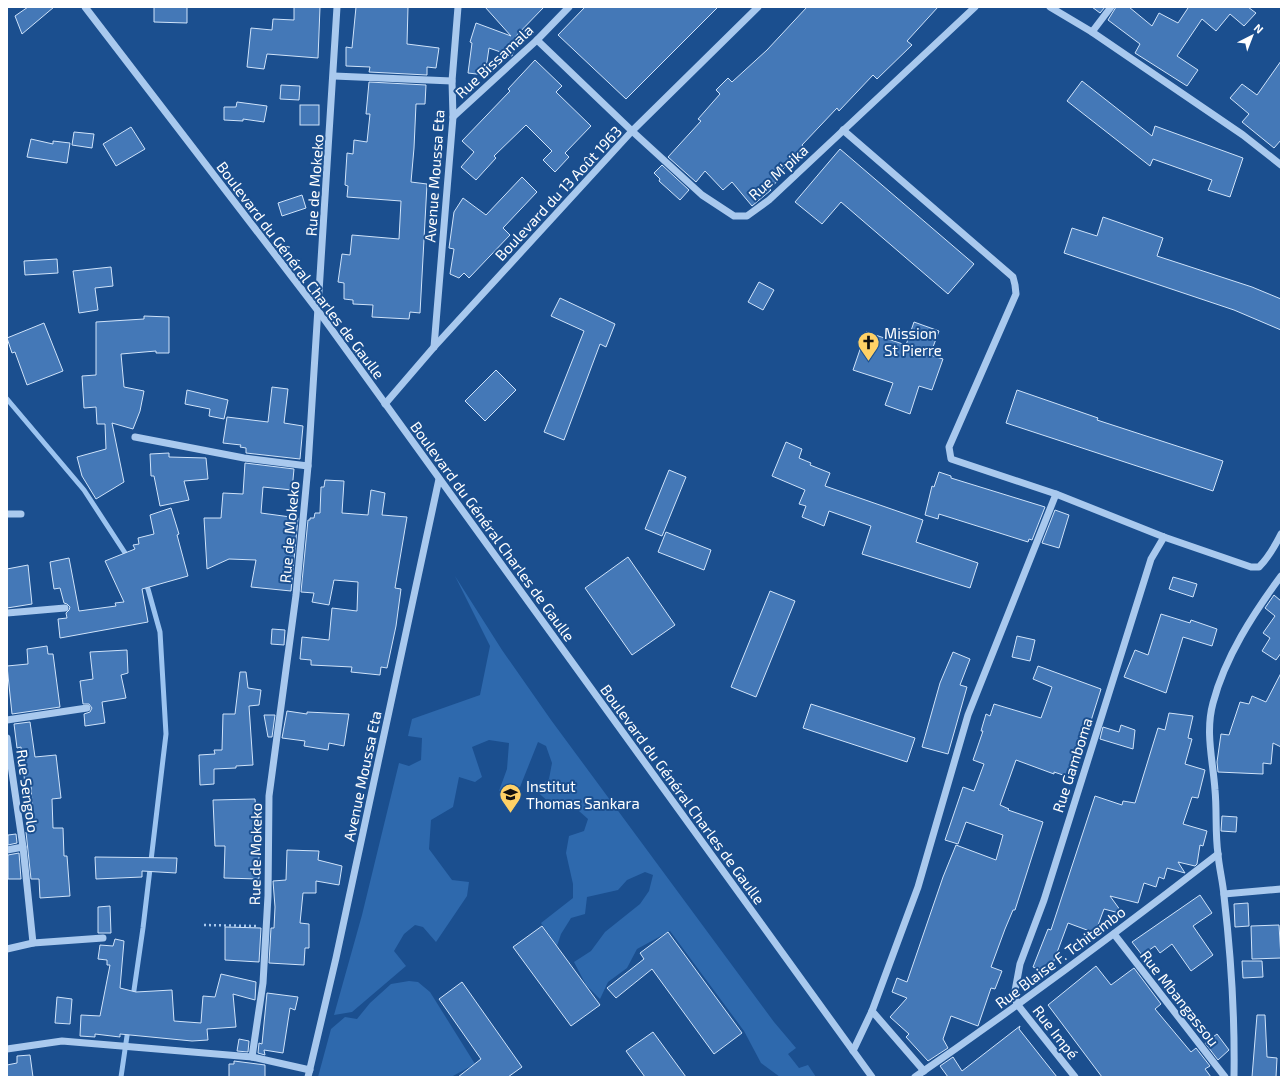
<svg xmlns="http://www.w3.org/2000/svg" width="1288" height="1084" viewBox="0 0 1288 1084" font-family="'Exo 2',sans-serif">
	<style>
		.green { fill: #2e69ad }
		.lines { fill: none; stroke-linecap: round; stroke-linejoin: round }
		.stream { stroke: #9cc4f0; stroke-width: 5 }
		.building { fill: #4478b7; stroke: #cfe3fa }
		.path { stroke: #a9c9ee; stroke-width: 2.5; stroke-dasharray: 2 3; stroke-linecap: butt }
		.minor { stroke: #a9c9ee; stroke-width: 7 }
		.labels { text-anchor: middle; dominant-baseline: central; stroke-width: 4; stroke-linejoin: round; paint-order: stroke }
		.street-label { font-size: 15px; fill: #fff; stroke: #1b4f8f }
		.poi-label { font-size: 15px; fill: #fff; stroke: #1b4f8f; text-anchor: start }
	</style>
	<rect width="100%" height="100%" fill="#1b4f8f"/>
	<!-- green -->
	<g class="green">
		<path d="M455 576 502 650 551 720 774 1022 796 1048 788 1054 799 1068 808 1065 816 1077H780L761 1063 744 1031 670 931 637 949 627 968 608 982 600 999 586 985 574 962 591 951 605 932 640 904 649 891 653 875 645 872 627 880 618 890 587 897 585 914 571 918 561 934 557 946 541 923 573 898V884L566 853 569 836 584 831 588 819 570 803 559 811 534 789 549 779 552 763 546 746 538 742 520 787 499 791 507 769 509 743 489 740 472 747 482 777 475 782 459 777 453 807 431 820 429 849 452 880 469 882 467 896 436 942 423 927 415 925 404 934 394 951 406 966 352 1012 334 1015 362 915 399 763 409 766 421 760 422 738 408 736 412 719 480 695 490 646Z"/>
		<path d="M409 981 418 982 430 992 475 1064 451 1077H318L331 1029 345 1017 357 1019 370 1003 391 984Z"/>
	</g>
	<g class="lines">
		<!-- stream -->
		<g class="stream">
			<path d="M7 399 84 490 129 559"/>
			<path d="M133 997 143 928 166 734 160 632 148 589 144 582"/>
			<path d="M121 1077 128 1029"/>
		</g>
	</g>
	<!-- building -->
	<g class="building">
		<path d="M28 7H54L22 34 15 16Z"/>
		<path d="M154 7H187V23L154 22Z"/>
		<path d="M294 7H320L318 58 267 54 264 69 247 67 251 28 272 30 273 19 294 20Z"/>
		<path d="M356 7H408L407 44 439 48 436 68 427 67V75L369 72 370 67 346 66V47L352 48Z"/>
		<path d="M485 7H544L515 37 517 38 512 56 489 48 485 75 468 73 472 43 470 42 476 23 511 36Z"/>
		<path d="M585 7H718L626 99 558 35Z"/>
		<path d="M807 7H938L907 41 912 45 877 79 873 75 839 111 837 108 802 145 804 148 776 176 779 179 770 189 771 190 752 206 732 182 723 190 705 171 696 182 668 157 701 121 698 119 720 94 716 90 728 78 732 82 767 50Z"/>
		<path d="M1092 7H1105L1100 13Z"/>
		<path d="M1116 7H1129L1152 26 1159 13 1178 23 1188 8 1187 7H1248L1256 13 1244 26 1230 14 1216 31 1202 19 1177 56 1198 70 1187 86 1135 53 1140 44 1108 20Z"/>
		<path d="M535 60 562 86 556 92 591 126 565 153 569 157 555 172 543 160 552 151 526 125 494 156 496 158 476 180 461 167 474 152 462 141 510 91 508 89Z"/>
		<path d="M1281 61V140L1274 148 1242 122 1249 114 1230 98 1242 84 1257 95Z"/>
		<path d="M1082 81 1152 136 1155 126 1243 158 1230 197 1208 190 1212 180 1153 159 1150 166 1067 101Z"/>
		<path d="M369 82 426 85 425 104H416L414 148 411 182 427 184 420 313 410 312 409 319 372 317 373 305 353 304V300L344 299V283L338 282 342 254 350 255 352 235 399 239 401 201 347 197 348 186 345 185 347 153 353 154 354 140 367 142 370 114H366Z"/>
		<path d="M281 85 300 86 299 100 280 99Z"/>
		<path d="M237 102 267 106 264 122 243 119V121L224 120V107H236Z"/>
		<rect x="300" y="105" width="19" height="20"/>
		<path d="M131 127 145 149 116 166 103 144Z"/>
		<path d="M74 132 94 134 92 148 72 145Z"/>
		<path d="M31 139 53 144V141L70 143 67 163 27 157Z"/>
		<path d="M840 149 974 264 948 294 841 202 822 224 795 202Z"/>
		<path d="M662 165 689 190 680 200 659 181 660 179 654 173Z"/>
		<path d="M522 177 537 192 503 228 510 235 469 278 464 273 459 278 450 274 454 249 449 248 454 212 463 198 486 215Z"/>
		<path d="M302 195 306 208 282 216 278 203Z"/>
		<path d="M1103 217 1163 238 1157 256 1252 287 1281 299V330L1234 310 1064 253 1072 228 1097 236Z"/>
		<path d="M57 259 58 273 25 275 24 261Z"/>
		<path d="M111 267 113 286 95 288 98 310 79 313 73 271Z"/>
		<path d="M759 282 774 290 763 310 748 302Z"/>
		<path d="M560 298 615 324 606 347 600 344 564 440 544 432 584 331 551 316Z"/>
		<path d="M144 316 169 317V353H156V351L121 354 124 387 144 391 140 411 133 429 112 423 124 482 96 499 82 476 77 457 106 449 105 424H97L96 407 84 408 82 376 96 375V322L144 319Z"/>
		<path d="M914 322 939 331 930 355 943 359 932 390 919 386 910 414 885 405 893 383 853 370 866 332 906 345Z"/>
		<path d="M44 323 63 371 27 385 15 352 12 353 7 338Z"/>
		<path d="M496 370 516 390 485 421 465 401Z"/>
		<path d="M272 387 288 389 284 423 303 426 300 459 246 453V448L240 447 241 445 223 443 227 417 268 422Z"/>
		<path d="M187 390 228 400 224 419 209 416 210 409 185 404Z"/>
		<path d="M1017 390 1098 418 1097 420 1223 461 1213 491 1006 423Z"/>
		<path d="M786 442 802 449 799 458 811 463 810 465 830 473 825 486 923 520 916 542 978 563 970 588 862 554 871 526 829 511 824 526 802 517 806 506 799 504 805 490 772 476Z"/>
		<path d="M169 453V457L206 458 208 479 184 481 189 500 160 506 154 476H151L150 454Z"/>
		<path d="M245 463 294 469 292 490 263 487 261 513 298 518 291 591 251 587 256 560 229 559 207 569 204 518H221L223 493 243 494Z"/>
		<path d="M669 470 686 477 662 536 645 529Z"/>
		<path d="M939 472 951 476V478L1045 507 1032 540 1029 539 1028 542 939 514 938 519 925 515 932 486 934 487Z"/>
		<path d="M325 480 344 481 342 513 368 515 371 490 385 493 382 515 407 517 395 588 401 589 396 626 387 668 381 667 380 675 351 672 352 667 311 665V660L300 659 302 637 329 640 332 608 357 611 358 582 334 580 329 605 312 602 314 593 301 592 308 520H310V518H314L315 513H320L321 487H324Z"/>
		<path d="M171 508 179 534 177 535 188 576 142 589 148 622 60 638 58 619 67 618 66 613 69 610 70 607 67 604 64 603 60 588 54 589 50 562 69 558 79 611 116 606 115 603 124 602 105 561 135 549 133 545 139 544 138 538 154 534 150 515Z"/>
		<path d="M1055 510 1069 515 1059 548 1042 543Z"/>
		<path d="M666 532 711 550 704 570 658 552Z"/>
		<path d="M628 557 675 625 632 655 585 588Z"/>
		<path d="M28 565 32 604 7 608V569Z"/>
		<path d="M1173 577 1197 584 1193 597 1169 589Z"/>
		<path d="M770 591 795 601 756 697 731 687Z"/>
		<path d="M1274 595 1281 601V653L1276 660 1262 651 1270 638 1263 633 1275 616 1265 608Z"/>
		<path d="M1161 614 1190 623 1191 620 1217 629 1212 646 1183 637 1166 693 1124 677 1135 650 1148 655Z"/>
		<path d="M272 629 285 630 284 645 271 644Z"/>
		<path d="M1017 636 1035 640 1030 661 1012 657Z"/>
		<path d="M47 646 48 654H53L60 707 12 714 7 666 28 664 27 649Z"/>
		<path d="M127 650 128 673 121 675 126 698 102 702 105 723 85 726 84 714 90 712 92 708 89 704H83L80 681 93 679 90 652Z"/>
		<path d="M953 652 970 659 960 685 967 687 948 754 922 747 940 683Z"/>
		<path d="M1038 666 1101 689 1090 724H1092L1072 778 1054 772V774L1016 760 1000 805 1009 809 1008 810 1043 822 1015 910H1013L1005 929 991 967 1002 971 995 989 991 988 978 1026 951 1016 943 1039 948 1048 928 1061 906 1037 909 1034 890 1017 907 998 892 992 897 978 907 982 943 877 956 845 996 860 1003 835 966 822 958 844 945 840 963 787 974 791 984 764 973 760 983 731H981L986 714 990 716 994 704 1041 718 1052 687 1033 679Z"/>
		<path d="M240 672H246L248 688 261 690 259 705 249 706 253 765 236 766V768L214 769V784L200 785 199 755 215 754 214 750H222L223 714H235Z"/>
		<path d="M1281 673V747L1273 743 1271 764 1263 763V774L1218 772 1217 762 1221 734 1229 735 1240 702 1249 704 1252 696 1266 702Z"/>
		<path d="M811 704 915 738 907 762 803 728Z"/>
		<path d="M287 711 307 714V712L349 714 344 746 329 743 328 750 304 746 305 741 282 738Z"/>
		<path d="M1169 713 1193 716 1188 738 1192 739 1185 764 1205 770 1198 798 1192 797 1183 824 1207 831 1203 846 1200 845 1197 864 1195 866 1178 862 1185 873 1167 868 1164 879 1159 877 1156 887 1144 883 1138 903 1110 896 1123 914 1104 909 1095 933 1068 923 1049 974 1033 967 1048 929 1051 930 1095 796 1122 805 1123 801 1135 803 1158 728 1165 730Z"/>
		<path d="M264 715H275L272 737H268Z"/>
		<path d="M30 722 35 757 56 755 61 798 52 799 53 828H63L64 856H67L70 896 40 898 39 879H31L26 832H28V830L33 829 31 784 25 785 21 747 17 748 14 724Z"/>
		<path d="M1121 725 1135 730 1133 749 1100 739 1103 727 1119 732Z"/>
		<path d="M255 799 257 824H259V879L224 878 225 846H215L213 800Z"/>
		<path d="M1222 816 1237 817 1236 832 1221 831Z"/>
		<path d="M16 834 17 843 8 845V835Z"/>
		<path d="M287 850 319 851 318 860 342 866 339 885 316 881V893H303L300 923 309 924V948H305L304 965 269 963 271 928H274L275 907 273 881 286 880Z"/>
		<path d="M19 853 21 879H8V855Z"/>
		<path d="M95 857 177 858 176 873 142 871V877L96 879Z"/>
		<path d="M1200 895 1212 913 1193 926 1213 955 1191 971 1172 944 1160 953 1155 946 1142 955 1132 942Z"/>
		<path d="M1248 903 1249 926 1235 927 1234 904Z"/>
		<path d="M110 906 111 933H98V907Z"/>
		<path d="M1279 925 1281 958 1252 959 1251 926Z"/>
		<path d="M542 926 600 1005 571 1026 513 947Z"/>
		<path d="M225 927 261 928 259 962 225 960Z"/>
		<path d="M668 932 742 1033 714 1054 652 969 616 998 607 988 644 959 640 953Z"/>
		<path d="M115 939 124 941 120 988 136 992 172 990 174 1021 201 1023 203 996 215 997 221 974 256 982 255 1000 233 994 236 1027 207 1029 208 1040 192 1041 120 1034V1037L95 1034V1037L80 1036 81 1015 100 1016 110 965H107V960L98 959 100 945 113 946Z"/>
		<path d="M1242 961H1262L1263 977 1243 978Z"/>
		<path d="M1096 966 1111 985 1134 968 1161 1004 1155 1009 1191 1052 1196 1048 1210 1066 1205 1069 1211 1077H1102L1048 1005Z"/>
		<path d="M462 982 522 1067 508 1077H458L481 1059 439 999Z"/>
		<path d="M267 993 298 997 295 1010 290 1008 283 1053 264 1050 265 1055 258 1053 259 1043 262 1044Z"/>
		<path d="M57 997 72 999 70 1024 55 1023Z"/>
		<path d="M1257 1015H1265L1267 1057 1277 1058 1276 1077H1252Z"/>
		<path d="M1020 1026 1019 1029 1057 1077H948L940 1066 953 1057 962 1071Z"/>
		<path d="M653 1032 686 1077H645L626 1051Z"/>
		<path d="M1217 1034 1229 1050 1218 1060 1205 1043Z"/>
		<path d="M239 1039 249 1041 248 1052 237 1051Z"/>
		<path d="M30 1055 33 1077H7V1065L17 1063V1056Z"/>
		<path d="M234 1061 265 1065V1077H229V1064H234Z"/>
	</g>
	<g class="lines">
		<!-- path -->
		<path class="path" d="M204 925 256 926"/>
		<!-- minor -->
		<g class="minor">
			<path d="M85 7 319 312 872 1077"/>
			<path d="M1050 7 1092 32 1243 135 1281 165"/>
			<path d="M1092 32 1111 7"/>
			<path d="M537 40 632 131 702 195 734 216H747L769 200 975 7"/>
			<path d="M334 76 452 81"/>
			<path d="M453 117 537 40 569 7"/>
			<path d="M843 130 1013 277 1015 285 1016 294 949 447 951 459 1056 494 1164 537 1251 567H1259C1269 557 1275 546 1281 534"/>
			<path d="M434 347 453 117 452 81 458 7"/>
			<path d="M385 404 434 347 632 131 758 7"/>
			<path d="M135 437 244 458 308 466"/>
			<path d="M7 514H21"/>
			<path d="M7 613 65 608"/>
			<path d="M7 720 87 708"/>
			<path d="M7 738 23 847 33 943"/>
			<path d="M7 850 23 847"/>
			<path d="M1224 894 1281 889"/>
			<path d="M1114 934 1225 1077"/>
			<path d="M7 949 33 943 103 938"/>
			<path d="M872 1011 924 1071"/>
			<path d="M7 1049 62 1041 252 1057 310 1070"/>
			<path d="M853 1051 872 1011 918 887 968 715 1056 494"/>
			<path d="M252 1057 263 983 268 896 269 796 296 595 308 466 337 7"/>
			<path d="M308 1077 336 958 439 479"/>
			<path d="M915 1077C1018 1006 1119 931 1218 854"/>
			<path d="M1075 1077 1017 1004 1015 998V991L1020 964 1044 900 1151 559 1164 537"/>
			<path d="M1234 1077C1235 1016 1231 956 1224 896 1223 882 1219 868 1218 854 1215 833 1217 811 1215 790 1213 761 1205 732 1213 703 1225 657 1253 614 1281 576"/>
		</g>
	</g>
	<!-- icons -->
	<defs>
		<symbol id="church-pin" viewBox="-11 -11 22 30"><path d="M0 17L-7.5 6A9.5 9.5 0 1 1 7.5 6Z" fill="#ffd166" stroke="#1b4f8f"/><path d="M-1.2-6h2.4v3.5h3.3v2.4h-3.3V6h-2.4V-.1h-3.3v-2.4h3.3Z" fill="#111"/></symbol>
		<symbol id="school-pin" viewBox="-11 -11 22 30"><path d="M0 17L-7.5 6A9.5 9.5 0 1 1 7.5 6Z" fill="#ffd166" stroke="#1b4f8f"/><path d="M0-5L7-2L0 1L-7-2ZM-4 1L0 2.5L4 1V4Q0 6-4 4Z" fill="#111"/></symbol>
	</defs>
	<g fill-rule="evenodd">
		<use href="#church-pin" x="856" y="330" width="25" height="34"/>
		<use href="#school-pin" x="498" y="782" width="25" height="34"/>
	</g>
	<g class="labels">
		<!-- street labels -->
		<g class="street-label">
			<text transform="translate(494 61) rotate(-43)">Rue Bissamala</text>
			<text transform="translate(778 172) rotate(-42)">Rue M'pika</text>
			<text transform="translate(434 176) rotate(-86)">Avenue Moussa Eta</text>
			<text transform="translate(314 185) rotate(-86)">Rue de Mokeko</text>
			<text transform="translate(558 193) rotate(-47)">Boulevard du 13 Août 1963</text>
			<text transform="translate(301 270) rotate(53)">Boulevard du Général Charles de Gaulle</text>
			<text transform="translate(493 531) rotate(54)">Boulevard du Général Charles de Gaulle</text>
			<text transform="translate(289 532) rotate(-85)">Rue de Mokeko</text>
			<text transform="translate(1072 765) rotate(-72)">Rue Gamboma</text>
			<text transform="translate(362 776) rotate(-78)">Avenue Moussa Eta</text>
			<text transform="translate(28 791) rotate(82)">Rue Sengolo</text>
			<text transform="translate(683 794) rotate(54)">Boulevard du Général Charles de Gaulle</text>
			<text transform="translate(255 854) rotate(-89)">Rue de Mokeko</text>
			<text transform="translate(1060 957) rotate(-37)">Rue Blaise F. Tchitembo</text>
			<text transform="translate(1180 998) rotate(52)">Rue Mbangassou</text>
			<text transform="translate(1056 1032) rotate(52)">Rue Impé</text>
		</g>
		<!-- poi labels -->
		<g class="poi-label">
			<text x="884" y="333">Mission<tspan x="884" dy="17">St Pierre</tspan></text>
			<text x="526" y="786">Institut<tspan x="526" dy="17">Thomas Sankara</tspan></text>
		</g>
	</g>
	<!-- border -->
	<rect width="1288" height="1084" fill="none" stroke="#ffffff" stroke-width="16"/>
	<!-- north arrow -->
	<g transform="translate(1252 36) rotate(42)" stroke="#1b4f8f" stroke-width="3" paint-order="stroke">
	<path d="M0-3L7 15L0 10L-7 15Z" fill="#ffffff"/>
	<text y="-6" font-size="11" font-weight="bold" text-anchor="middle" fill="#ffffff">N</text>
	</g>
</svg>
